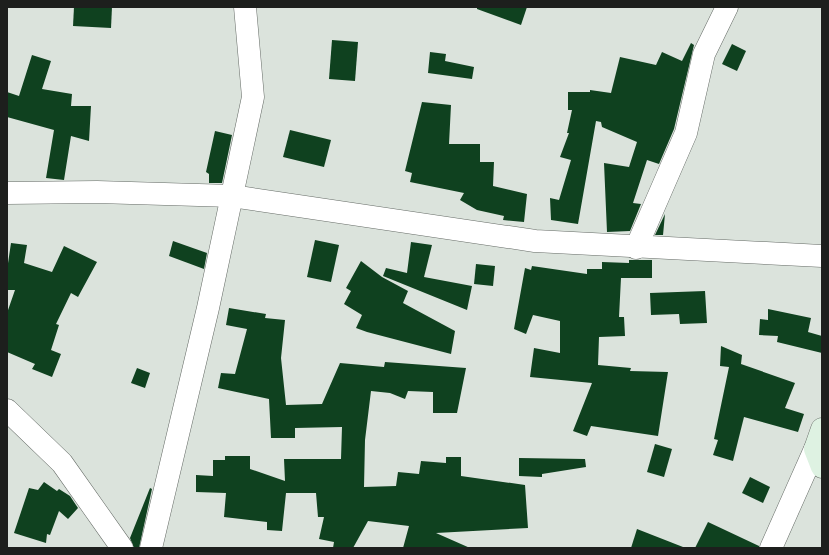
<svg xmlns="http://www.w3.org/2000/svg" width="829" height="555" viewBox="0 0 829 555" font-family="'Noto Serif',serif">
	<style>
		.building { fill: #0f411f }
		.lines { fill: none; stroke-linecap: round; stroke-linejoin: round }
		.street-casing { stroke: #656b66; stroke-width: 23 }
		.secondary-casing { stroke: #656b66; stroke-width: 23 }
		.street { stroke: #fff; stroke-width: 22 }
		.secondary { stroke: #def2e2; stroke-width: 22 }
	</style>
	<rect width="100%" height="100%" fill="#dbe3dc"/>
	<!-- building -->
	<g class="building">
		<path d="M74 7H112L111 28 73 26Z"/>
		<path d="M477 7H527L521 25 477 9Z"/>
		<path d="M332 40 358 42 355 81 329 79Z"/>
		<path d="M691 43 694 45 674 129 659 164 647 160 633 203 641 204 630 231 607 232 604 163 629 167 637 142 602 127 601 122 596 121 578 224 551 220 550 198 559 200 571 160 560 157 569 133H567L572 110H568V92H590V90L611 93 620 57 656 65 662 52 682 61Z"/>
		<path d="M732 44 746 51 737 71 722 64Z"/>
		<path d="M430 52 446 54 445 61 474 67 472 79 428 73Z"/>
		<path d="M32 55 51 61 42 89 72 94 71 106H91L89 141 71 136 64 180 46 178 54 130 7 117V92L19 96Z"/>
		<path d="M422 102 451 105 449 144H480V162H494L493 186 527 194 524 222 503 220 504 216 477 210 460 200 464 193 410 182 412 173 405 171Z"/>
		<path d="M290 130 331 140 324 167 283 157Z"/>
		<path d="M215 131 232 135 222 183H209V174L206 172Z"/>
		<path d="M665 214 663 235H655Z"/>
		<path d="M315 240 339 245 331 282 307 277Z"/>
		<path d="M173 241 207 253 204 269 169 256Z"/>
		<path d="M411 242 432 245 424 277 472 286 467 310 383 276 386 268 407 273Z"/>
		<path d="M11 243 27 245 24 263 52 272 64 246 97 262 78 297 71 293 56 324 59 325 51 350 61 354 52 377 32 369 35 364 7 352V313L15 290H7V270Z"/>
		<path d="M629 260H652V278H621L619 317H624L625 336 599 337 598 365 631 368 630 371 668 372 658 436 591 426 587 436 573 431 592 383 530 377 534 348 560 353V321L533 315 526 334 514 329 525 268 531 270 532 266 587 274V269H602V262L629 263Z"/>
		<path d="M361 261 382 277 408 291 403 303 455 331 451 354 367 332 356 328 362 315 344 304 351 291 346 288Z"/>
		<path d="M476 264 495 266 493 286 474 284Z"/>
		<path d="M705 291 707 323 680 324 679 314 651 315 650 293Z"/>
		<path d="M229 308 266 314 265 318 285 320 281 358 286 405 322 404 340 363 384 367 385 362 466 368 457 413H433V392L408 391 405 399 390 393 371 391 365 440 364 487 396 486 398 472 419 474 421 461 446 463V457H461V476L525 485 528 528 436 533 470 548H403L409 526 368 521 353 548H333L334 542 319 539 324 517H318L316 493H286L282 531 267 530V522L224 517 226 493 196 492V475L213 476V460H225V456H250V469L285 481 284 459H341L342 427 295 428V438H271L269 399 218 388 221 373 235 374 247 329 226 325Z"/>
		<path d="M768 309 811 318 808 332 822 336V353L777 342 778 336 759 335 760 319 768 320Z"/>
		<path d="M721 346 742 355 741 364 795 383 785 408 804 414 798 432 744 417 733 461 713 455 718 440 714 439 729 367 720 366Z"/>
		<path d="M137 368 150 373 145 388 131 383Z"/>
		<path d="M655 444 672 449 664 477 647 472Z"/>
		<path d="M519 458 585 459 586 467 542 474V477L519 476Z"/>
		<path d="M750 477 770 487 763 503 742 493Z"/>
		<path d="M44 482 57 491 59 489 70 496 78 508 68 519 59 511 50 535 47 534 46 543 14 533 29 488 38 490Z"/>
		<path d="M150 488 152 489 139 548H134L130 538Z"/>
		<path d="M708 522 759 546V548H695Z"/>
		<path d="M637 529 683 547V548H631Z"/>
	</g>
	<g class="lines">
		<defs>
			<g id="street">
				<path d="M7 193 97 192 232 196 535 241 822 256"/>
				<path d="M636 248 686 133 704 54 727 7"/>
				<path d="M7 410 62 463 122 548"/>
				<path d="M151 548 208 308 253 97 245 7"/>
				<path d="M771 548 815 449"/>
			</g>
			<path id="secondary" d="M822 429 815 449 822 467"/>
		</defs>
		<!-- street casing -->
		<use href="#street" class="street-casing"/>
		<!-- secondary casing -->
		<use href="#secondary" class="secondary-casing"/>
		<!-- street -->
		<use href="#street" class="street"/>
		<!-- secondary -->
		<use href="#secondary" class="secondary"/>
	</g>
	<!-- border -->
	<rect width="829" height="555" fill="none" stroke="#1d1f1d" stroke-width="16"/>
</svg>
